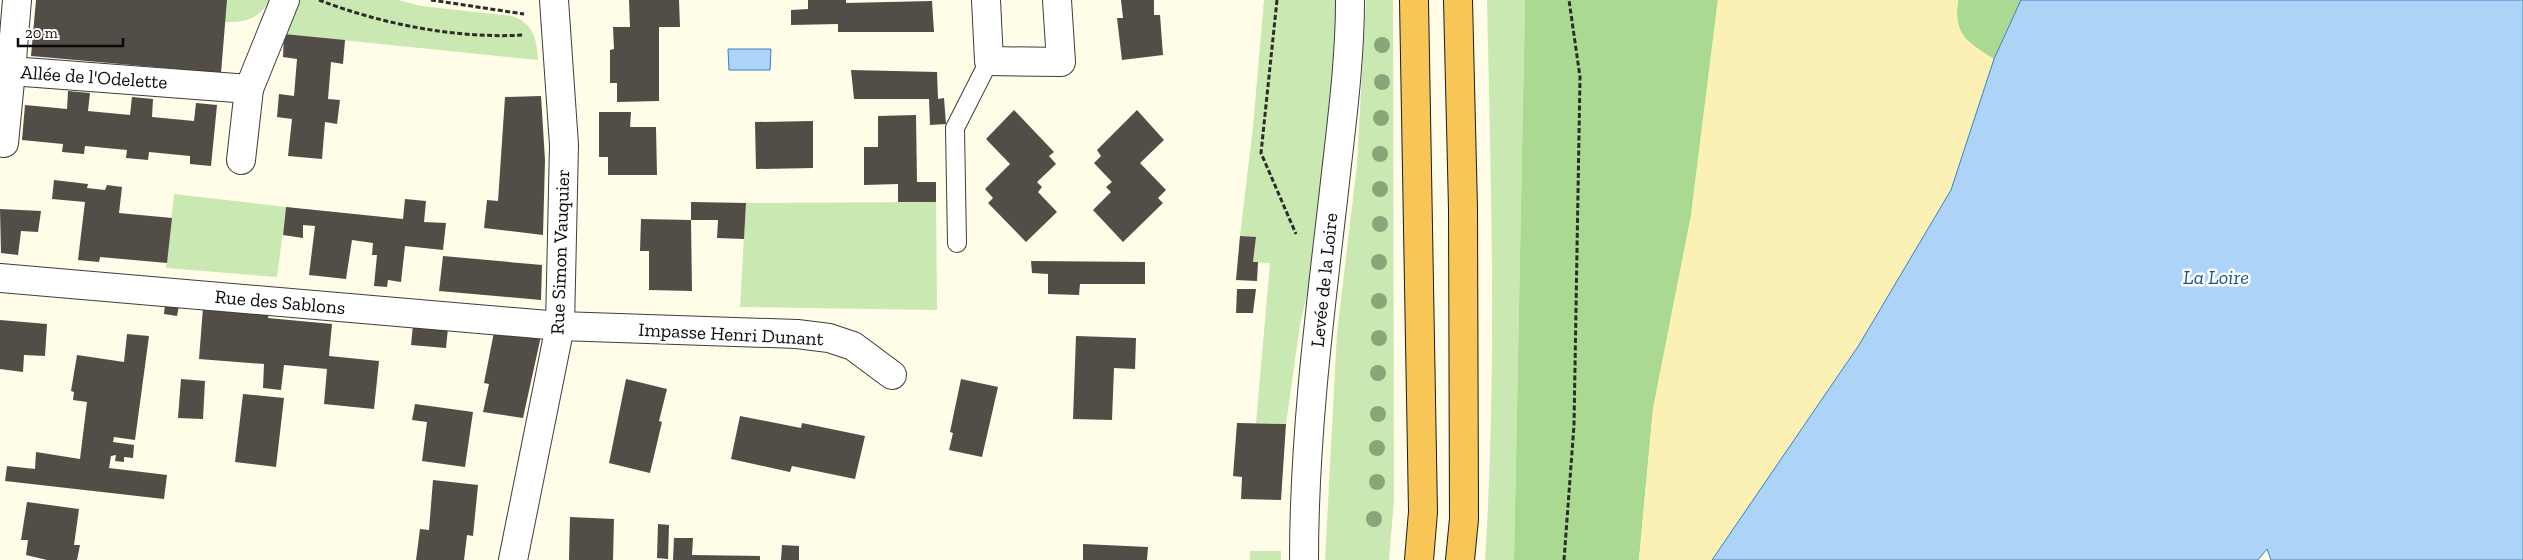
<svg xmlns="http://www.w3.org/2000/svg" width="2523" height="560" viewBox="0 0 2523 560" font-family="'Zilla Slab',serif">
	<style>
		.green { fill: #cae8b2 }
		.forest { fill: #abd992 }
		.sand { fill: #fbf1b4 }
		.water { fill: #add4f6; stroke: #3382cd }
		.building { fill: #534d47 }
		.lines { fill: none; stroke-linecap: round; stroke-linejoin: round }
		.service-casing { stroke: #3d3d3d; stroke-width: 20 }
		.minor-casing { stroke: #3d3d3d; stroke-width: 30 }
		.trunk-casing { stroke: #1b1b1b; stroke-width: 30 }
		.path { stroke: #2c2c2c; stroke-width: 3; stroke-dasharray: 5 2.5; stroke-linecap: butt }
		.service { stroke: #fff; stroke-width: 18 }
		.minor { stroke: #fff; stroke-width: 28 }
		.trunk { stroke: #f7c656; stroke-width: 28 }
		.tree { fill: #87a778 }
		.labels { text-anchor: middle; dominant-baseline: central; stroke-width: 5; stroke-linejoin: round; paint-order: stroke }
		.street-label { font-size: 19px; fill: #0a0a0a; stroke: #fff }
		.water-label { font-size: 20px; font-style: italic; fill: #15549b; stroke: #fff }
	</style>
	<rect width="100%" height="100%" fill="#fffce8"/>
	<!-- green -->
	<g class="green">
		<path d="M227 0H270C259 18 246 23 225 22Z"/>
		<path d="M300 0H398L421 6 512 16C533 23 537 39 538 60L284 34Z"/>
		<path d="M1264 0H1341L1317 251 1300 325 1286 424 1256 423 1270 263 1253 262 1256 238 1240 236 1253 127Z"/>
		<path d="M1366 0H1393L1394 500 1389 560H1325L1337 333 1357 165Z"/>
		<path d="M1487 0H1525L1514 560H1485C1497 374 1491 187 1487 0Z"/>
		<path d="M174 194 286 207 277 277 166 268Z"/>
		<path d="M936 202 937 310 740 307 746 203Z"/>
		<rect x="1250" y="551" width="31" height="9"/>
	</g>
	<!-- forest -->
	<g class="forest">
		<path d="M1525 0H1718L1691 216 1653 409 1639 560H1514Z"/>
		<path d="M1958 0H2021L1994 59C1967 42 1953 35 1958 0Z"/>
	</g>
	<!-- sand -->
	<path class="sand" d="M1718 0H1958C1953 35 1967 42 1994 59L1951 190 1859 345 1712 560H1639L1653 409 1691 216Z"/>
	<!-- water -->
	<g class="water">
		<path d="M2021 0H2523V560H2271L2267 549 2258 560H1712L1859 345 1951 190 1994 59Z"/>
		<path d="M728 49H771L770 70H729Z"/>
	</g>
	<!-- building -->
	<g class="building">
		<path d="M36 0H227L221 73 31 56Z"/>
		<path d="M629 0H679L680 27H659V101L617 102V83H610V50L614 49 613 27H630Z"/>
		<path d="M808 0H846V3L932 1 934 32H838V24L791 25V10L808 9Z"/>
		<path d="M1121 0H1154V15H1160L1163 55 1122 60 1117 18H1123Z"/>
		<path d="M284 34 345 40 343 64 331 62 328 99 340 100 337 124 325 122 322 159 288 156 292 119 277 117 279 94 294 96 297 59 283 57Z"/>
		<path d="M851 70 937 72 938 99 944 98 946 124 930 125 929 99H854Z"/>
		<path d="M68 91 90 93 88 111 130 115 132 97 153 99 152 117 194 121 196 103 217 105 211 166 190 164V156L149 152 148 160 126 158 127 150 85 146 84 154 62 152 63 144 22 140 25 105 67 109Z"/>
		<path d="M541 96 545 160 543 235 484 228 487 200 498 201 505 97Z"/>
		<path d="M1014 110 1054 152 1049 156 1056 164 1037 182 1042 187 1038 192 1057 212 1026 242 988 203 993 198 985 189 1010 164 986 139Z"/>
		<path d="M1137 110 1164 140 1140 163 1166 190 1158 198 1163 203 1123 242 1093 210 1111 192 1106 187 1112 182 1094 163 1101 156 1097 150Z"/>
		<path d="M599 112H631L630 127H656L657 175H608V157H599Z"/>
		<path d="M916 115 917 182H936V202H898V184L864 185V147H878V116Z"/>
		<path d="M813 121V168L756 169 755 122Z"/>
		<path d="M54 180 88 184 87 188 105 190 107 185 122 187 119 213 172 218 167 263 100 257 99 262 78 260 85 202 52 199Z"/>
		<path d="M405 199 426 201 424 222 446 223 443 250 405 246 401 282 388 280 387 287 374 286 377 255H372L373 243 352 240 346 279 309 275 315 226 303 225V238L283 235 286 207 403 219Z"/>
		<path d="M691 202 746 203 744 239 717 238 718 220H691Z"/>
		<path d="M0 209 41 211 38 232 21 231 18 255 1 253Z"/>
		<path d="M641 219 691 220 692 291 649 290V251H640Z"/>
		<path d="M1240 236 1256 237 1253 262H1258L1257 281 1236 280Z"/>
		<path d="M443 256 542 265 541 300 439 291Z"/>
		<path d="M1031 261 1145 262V284H1080L1079 295 1048 294V274L1032 273Z"/>
		<path d="M1237 289H1256L1253 313H1236Z"/>
		<path d="M165 304 179 306 177 316 164 314Z"/>
		<path d="M203 308 269 313 268 318 332 324 329 356 379 361 374 409 324 404 327 369 284 365 281 390 263 388 264 364 199 359Z"/>
		<path d="M0 320 47 324 45 356 24 355 23 372 0 369Z"/>
		<path d="M413 325 448 328 446 348 411 345Z"/>
		<path d="M494 332 541 336 523 418 483 412 489 384 484 383Z"/>
		<path d="M127 334 149 336 135 440 114 437 113 442 134 445 133 458 124 457V462L115 461 116 455 111 456 109 468 167 475 164 499 5 481 7 466 35 469 36 452 80 459 87 402 73 400 74 392 71 391 77 355 124 362Z"/>
		<path d="M1076 336 1136 338 1135 369 1114 368 1112 420 1073 419Z"/>
		<path d="M181 379 205 381 203 419 178 418Z"/>
		<path d="M626 379 667 389 659 421 662 422 650 473 609 463Z"/>
		<path d="M961 379 998 387 982 457 949 450 953 433 950 432Z"/>
		<path d="M243 394 284 398 276 467 235 462Z"/>
		<path d="M415 404 473 412 465 467 422 461 427 422 412 420Z"/>
		<path d="M740 416 801 428 802 423 865 436 855 479 792 466 790 472 731 459Z"/>
		<path d="M1237 423 1286 424 1281 500 1241 499 1242 477 1233 476Z"/>
		<path d="M433 480 478 485 473 536 467 535 464 560H416L420 529 429 530Z"/>
		<path d="M27 502 79 509 74 545H80L77 560H47L26 555 28 540H21Z"/>
		<path d="M570 517 614 519 613 560H569Z"/>
		<path d="M658 524 669 525 668 559 657 558Z"/>
		<path d="M674 538H693L692 555 760 556V560H673Z"/>
		<path d="M1083 544 1148 547 1147 560H1083Z"/>
		<path d="M782 545 799 546V560H781Z"/>
	</g>
	<g class="lines">
		<defs>
			<path id="service" d="M957 243 955 128 989 61"/>
			<g id="minor">
				<path d="M17 0 11 71 249 89 285 0"/>
				<path d="M986 0 989 61 1061 62 1057 0"/>
				<path d="M4 143 11 71"/>
				<path d="M241 160 249 89"/>
				<path d="M0 278 560 326 797 334 829 338 853 346 892 375"/>
				<path d="M513 560 560 326 564 145 554 0"/>
				<path d="M1304 560C1304 440 1319 319 1333 200 1340 134 1350 67 1350 0"/>
			</g>
			<g id="trunk">
				<path d="M1414 0 1423 512 1419 560"/>
				<path d="M1458 0 1463 209 1464 519 1460 560"/>
			</g>
		</defs>
		<!-- service casing -->
		<use href="#service" class="service-casing"/>
		<!-- minor casing -->
		<use href="#minor" class="minor-casing"/>
		<!-- trunk casing -->
		<use href="#trunk" class="trunk-casing"/>
		<!-- path -->
		<g class="path">
			<path d="M319 0C381 24 457 39 524 35"/>
			<path d="M431 0 524 14"/>
			<path d="M1277 0 1261 153 1296 234"/>
			<path d="M1564 560 1574 425 1580 77 1569 0"/>
		</g>
		<!-- service -->
		<use href="#service" class="service"/>
		<!-- minor -->
		<use href="#minor" class="minor"/>
		<!-- trunk -->
		<use href="#trunk" class="trunk"/>
	</g>
	<!-- trees -->
	<g class="tree">
		<circle cx="1382" cy="45" r="8"/>
		<circle cx="1382" cy="82" r="8"/>
		<circle cx="1381" cy="118" r="8"/>
		<circle cx="1380" cy="154" r="8"/>
		<circle cx="1380" cy="189" r="8"/>
		<circle cx="1380" cy="224" r="8"/>
		<circle cx="1379" cy="262" r="8"/>
		<circle cx="1379" cy="301" r="8"/>
		<circle cx="1379" cy="338" r="8"/>
		<circle cx="1378" cy="373" r="8"/>
		<circle cx="1378" cy="414" r="8"/>
		<circle cx="1377" cy="448" r="8"/>
		<circle cx="1377" cy="482" r="8"/>
		<circle cx="1374" cy="519" r="8"/>
	</g>
	<g class="labels">
		<!-- street labels -->
		<g class="street-label">
			<text transform="translate(94 77) rotate(4)">Allée de l'Odelette</text>
			<text transform="translate(560 252) rotate(-88)">Rue Simon Vauquier</text>
			<text transform="translate(1324 280) rotate(-84)">Levée de la Loire</text>
			<text transform="translate(280 302) rotate(5)">Rue des Sablons</text>
			<text transform="translate(731 334) rotate(3)">Impasse Henri Dunant</text>
		</g>
		<!-- water labels -->
		<g class="water-label">
			<text x="2216" y="277">La Loire</text>
		</g>
	</g>
	<!-- scale -->
	<path d="M18 38v8h105v-8" fill="none" stroke="#0a0a0a" stroke-width="2.5"/>
	<text x="25" y="38" font-size="15" fill="#0a0a0a" stroke="#ffffff" stroke-width="4" paint-order="stroke">20 m</text>
</svg>
